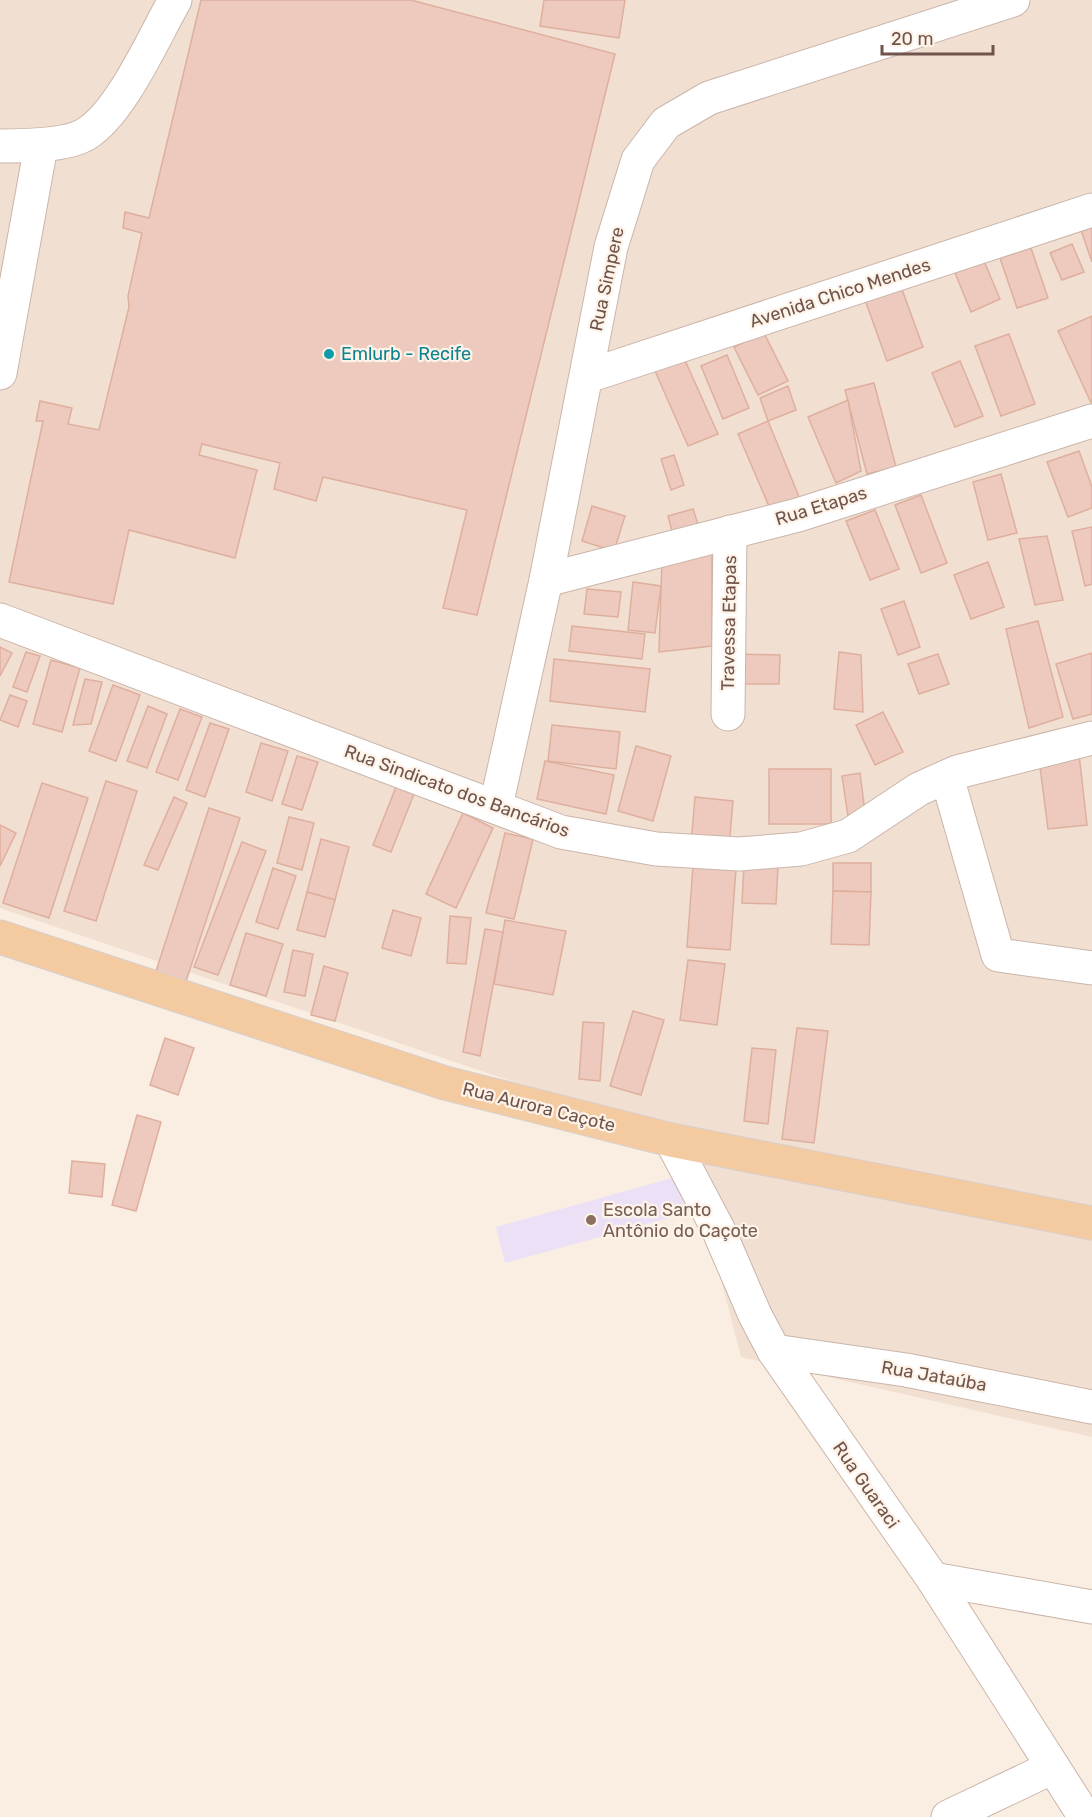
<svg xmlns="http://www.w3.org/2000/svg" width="1092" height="1817" viewBox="0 0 1092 1817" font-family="Rubik,sans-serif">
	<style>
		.residential { fill: #f1dfd2 }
		.education { fill: #ebe0f6 }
		.building { fill: #edcabd; stroke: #dfaf9e; stroke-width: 1.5 }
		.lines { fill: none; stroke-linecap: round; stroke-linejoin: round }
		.minor-casing { stroke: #cab5aa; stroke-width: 35 }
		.major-casing { stroke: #d7cfcd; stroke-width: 35 }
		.minor { stroke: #fff; stroke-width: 33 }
		.major { stroke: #f4caa0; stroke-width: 33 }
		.culture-dot { fill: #0f9aa8; stroke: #fdf3e8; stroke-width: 2 }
		.education-dot { fill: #8d6e63; stroke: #fdf3e8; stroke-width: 2 }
		.labels { text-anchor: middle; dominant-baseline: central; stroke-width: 4.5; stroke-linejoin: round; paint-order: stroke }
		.street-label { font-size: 18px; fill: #70544b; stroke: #fdf3e8 }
		.culture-label { font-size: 18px; fill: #0d838f; stroke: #fdf3e8; text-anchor: start }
		.education-label { font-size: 18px; fill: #785e54; stroke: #fdf3e8; text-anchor: start }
	</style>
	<rect width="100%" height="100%" fill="#faeee3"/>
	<!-- residential -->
	<path class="residential" d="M0 0H1092V1437L741 1357 685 1140 0 908Z"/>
	<!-- education -->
	<path class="education" d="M676 1177 687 1213 505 1263 496 1227Z"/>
	<!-- building -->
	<g class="building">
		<path d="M201 0H411L615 54 477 615 443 608 467 510 323 477 316 501 274 489 280 463 202 444 199 455 257 470 235 558 129 530 113 604 9 582 43 421H36L40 401 72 408 68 424 99 430 129 307 128 296 142 233 123 228 125 212 149 218Z"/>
		<path d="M544 0H625L619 38 540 26Z"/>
		<path d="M1092 223V262L1080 227Z"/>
		<path d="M1072 244 1084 272 1062 280 1050 253Z"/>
		<path d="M1031 248 1048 298 1017 308 1000 258Z"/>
		<path d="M984 261 1000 299 971 312 955 273Z"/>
		<path d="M900 284 923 347 887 361 864 297Z"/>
		<path d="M1092 316V405L1058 331Z"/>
		<path d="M764 333 788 381 758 395 734 347Z"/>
		<path d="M1009 334 1035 404 1001 416 975 346Z"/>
		<path d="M727 355 749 408 723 419 701 366Z"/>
		<path d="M684 358 718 434 688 446 655 371Z"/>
		<path d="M960 361 983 416 955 427 932 373Z"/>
		<path d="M874 383 896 467 867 474 845 390Z"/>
		<path d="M788 386 796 410 768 421 760 398Z"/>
		<path d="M848 400 861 471 836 483 808 417Z"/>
		<path d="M768 421 800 499 771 511 738 434Z"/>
		<path d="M1079 451 1092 487V508L1068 517 1047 462Z"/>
		<path d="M674 455 684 485 671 490 661 459Z"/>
		<path d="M1001 474 1017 533 988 540 973 482Z"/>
		<path d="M921 495 947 563 921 573 895 505Z"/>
		<path d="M592 506 625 516 614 551 582 541Z"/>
		<path d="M693 509 698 524 672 531 668 516Z"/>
		<path d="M875 510 899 569 870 580 846 521Z"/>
		<path d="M1092 527V584L1085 586 1072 531Z"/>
		<path d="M1047 536 1063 600 1035 605 1019 539Z"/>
		<path d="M712 554V646L659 652 662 559Z"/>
		<path d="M988 562 1004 607 971 619 954 575Z"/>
		<path d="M633 582 661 586 655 633 628 630Z"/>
		<path d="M587 589 621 592 618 617 584 614Z"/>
		<path d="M904 601 920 647 898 655 881 609Z"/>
		<path d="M1038 621 1063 717 1029 728 1006 629Z"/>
		<path d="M572 626 645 634 642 659 569 651Z"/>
		<path d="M0 647 12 653 0 676Z"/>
		<path d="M26 652 40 656 27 692 13 687Z"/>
		<path d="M839 652 861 655 863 712 834 709Z"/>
		<path d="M1092 653V714L1073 719 1056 664Z"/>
		<path d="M737 654 780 655 779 684H736Z"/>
		<path d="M938 654 949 684 919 694 908 664Z"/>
		<path d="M554 659 650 669 645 712 550 701Z"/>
		<path d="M51 660 80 668 62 732 33 724Z"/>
		<path d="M85 679 102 682 91 724 73 725Z"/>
		<path d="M113 685 140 695 116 761 89 751Z"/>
		<path d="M10 695 27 701 18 727 0 720Z"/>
		<path d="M148 706 167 714 147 768 127 761Z"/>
		<path d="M180 709 202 717 178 780 156 772Z"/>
		<path d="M883 712 903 752 875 765 856 725Z"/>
		<path d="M210 723 229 729 205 797 186 790Z"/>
		<path d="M552 725 620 732 616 769 548 761Z"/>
		<path d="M261 743 288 751 272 801 246 792Z"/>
		<path d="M636 746 671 756 653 821 618 811Z"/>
		<path d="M1079 754 1087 825 1048 829 1039 759Z"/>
		<path d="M297 756 318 762 302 810 282 804Z"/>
		<path d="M545 761 614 775 606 814 537 799Z"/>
		<rect x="769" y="769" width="62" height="55"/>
		<path d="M860 773 866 820 849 823 842 776Z"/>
		<path d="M106 781 137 791 96 921 64 911Z"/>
		<path d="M42 783 88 798 49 918 3 903Z"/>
		<path d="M396 787 414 794 391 852 373 845Z"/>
		<path d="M174 797 187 803 158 870 144 865Z"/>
		<path d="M695 797 733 801 729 847 691 844Z"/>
		<path d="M209 808 240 818 186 981 156 971Z"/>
		<path d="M463 813 493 828 456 908 426 894Z"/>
		<path d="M289 817 314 823 302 870 277 863Z"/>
		<path d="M0 825 16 833 0 866Z"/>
		<path d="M505 833 533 839 514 919 486 913Z"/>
		<path d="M321 839 349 847 335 900 307 892Z"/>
		<path d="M242 842 266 851 218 975 194 967Z"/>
		<path d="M833 863H871V892L833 891Z"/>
		<path d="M744 865 778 866 776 904 742 903Z"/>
		<path d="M693 866 736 869 730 950 687 947Z"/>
		<path d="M273 868 296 876 278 929 256 922Z"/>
		<path d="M833 891 871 892 869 945 831 944Z"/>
		<path d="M307 892 335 900 325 937 297 930Z"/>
		<path d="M393 910 421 918 411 956 382 948Z"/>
		<path d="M450 916 471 918 466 964 447 963Z"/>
		<path d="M505 920 566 931 553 995 494 984Z"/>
		<path d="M485 929 503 932 480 1056 463 1052Z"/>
		<path d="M246 933 283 944 266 996 230 985Z"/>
		<path d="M293 950 313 954 305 996 284 992Z"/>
		<path d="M688 960 725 964 717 1025 680 1020Z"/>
		<path d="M324 966 348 973 335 1021 311 1015Z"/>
		<path d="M633 1011 664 1020 641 1095 610 1086Z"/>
		<path d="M583 1022 604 1023 600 1081 579 1079Z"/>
		<path d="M797 1028 828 1031 814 1143 782 1139Z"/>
		<path d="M165 1038 194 1048 178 1095 150 1085Z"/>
		<path d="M752 1048 776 1050 768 1124 744 1121Z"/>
		<path d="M137 1115 161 1122 136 1211 112 1205Z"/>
		<path d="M72 1161 105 1164 102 1197 69 1193Z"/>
	</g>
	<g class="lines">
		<defs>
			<g id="minor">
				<path d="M0 146C23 146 67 146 86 134 121 113 154 37 175 0"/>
				<path d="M0 373 41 146"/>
				<path d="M588 376 1092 210"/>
				<path d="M546 580 798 515 1092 421"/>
				<path d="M0 620 561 832 656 849 739 854 801 849 848 836 919 789 957 772 1092 738"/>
				<path d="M728 714 730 532"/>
				<path d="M947 777 998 955 1092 968"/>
				<path d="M496 806 546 580 611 247 638 160 666 123 709 98 1013 0"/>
				<path d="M671 1140 718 1229 755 1315 774 1351 933 1579 1085 1817"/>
				<path d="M774 1351 906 1370 1092 1407"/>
				<path d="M933 1579 1092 1607"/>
				<path d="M948 1817 1053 1767"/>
			</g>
			<path id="major" d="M0 937 445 1083 671 1140 1092 1223"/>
		</defs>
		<!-- minor casing -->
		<use href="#minor" class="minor-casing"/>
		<!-- major casing -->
		<use href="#major" class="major-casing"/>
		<!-- minor -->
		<use href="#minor" class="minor"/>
		<!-- major -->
		<use href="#major" class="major"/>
	</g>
	<!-- markers -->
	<circle class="culture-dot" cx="329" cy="354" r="6"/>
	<circle class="education-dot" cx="591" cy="1220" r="6"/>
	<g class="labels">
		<!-- street labels -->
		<g class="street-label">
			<text transform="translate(607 279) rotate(-78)">Rua Simpere</text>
			<text transform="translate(840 293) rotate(-18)">Avenida Chico Mendes</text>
			<text transform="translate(821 506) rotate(-17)">Rua Etapas</text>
			<text transform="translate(729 623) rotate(-89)">Travessa Etapas</text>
			<text transform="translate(457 791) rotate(20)">Rua Sindicato dos Bancários</text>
			<text transform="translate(539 1107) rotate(14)">Rua Aurora Caçote</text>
			<text transform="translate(934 1376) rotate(10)">Rua Jataúba</text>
			<text transform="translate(866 1485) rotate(55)">Rua Guaraci</text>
		</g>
		<!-- culture labels -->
		<g class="culture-label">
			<text x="341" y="354">Emlurb - Recife</text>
		</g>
		<!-- education labels -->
		<g class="education-label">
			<text x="603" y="1210">Escola Santo<tspan x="603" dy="21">Antônio do Caçote</tspan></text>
		</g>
	</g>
	<!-- scale -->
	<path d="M882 45v9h111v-9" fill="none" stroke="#70544b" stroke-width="3"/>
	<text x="891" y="45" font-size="18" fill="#70544b" stroke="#fdf3e8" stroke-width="4.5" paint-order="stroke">20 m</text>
</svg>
